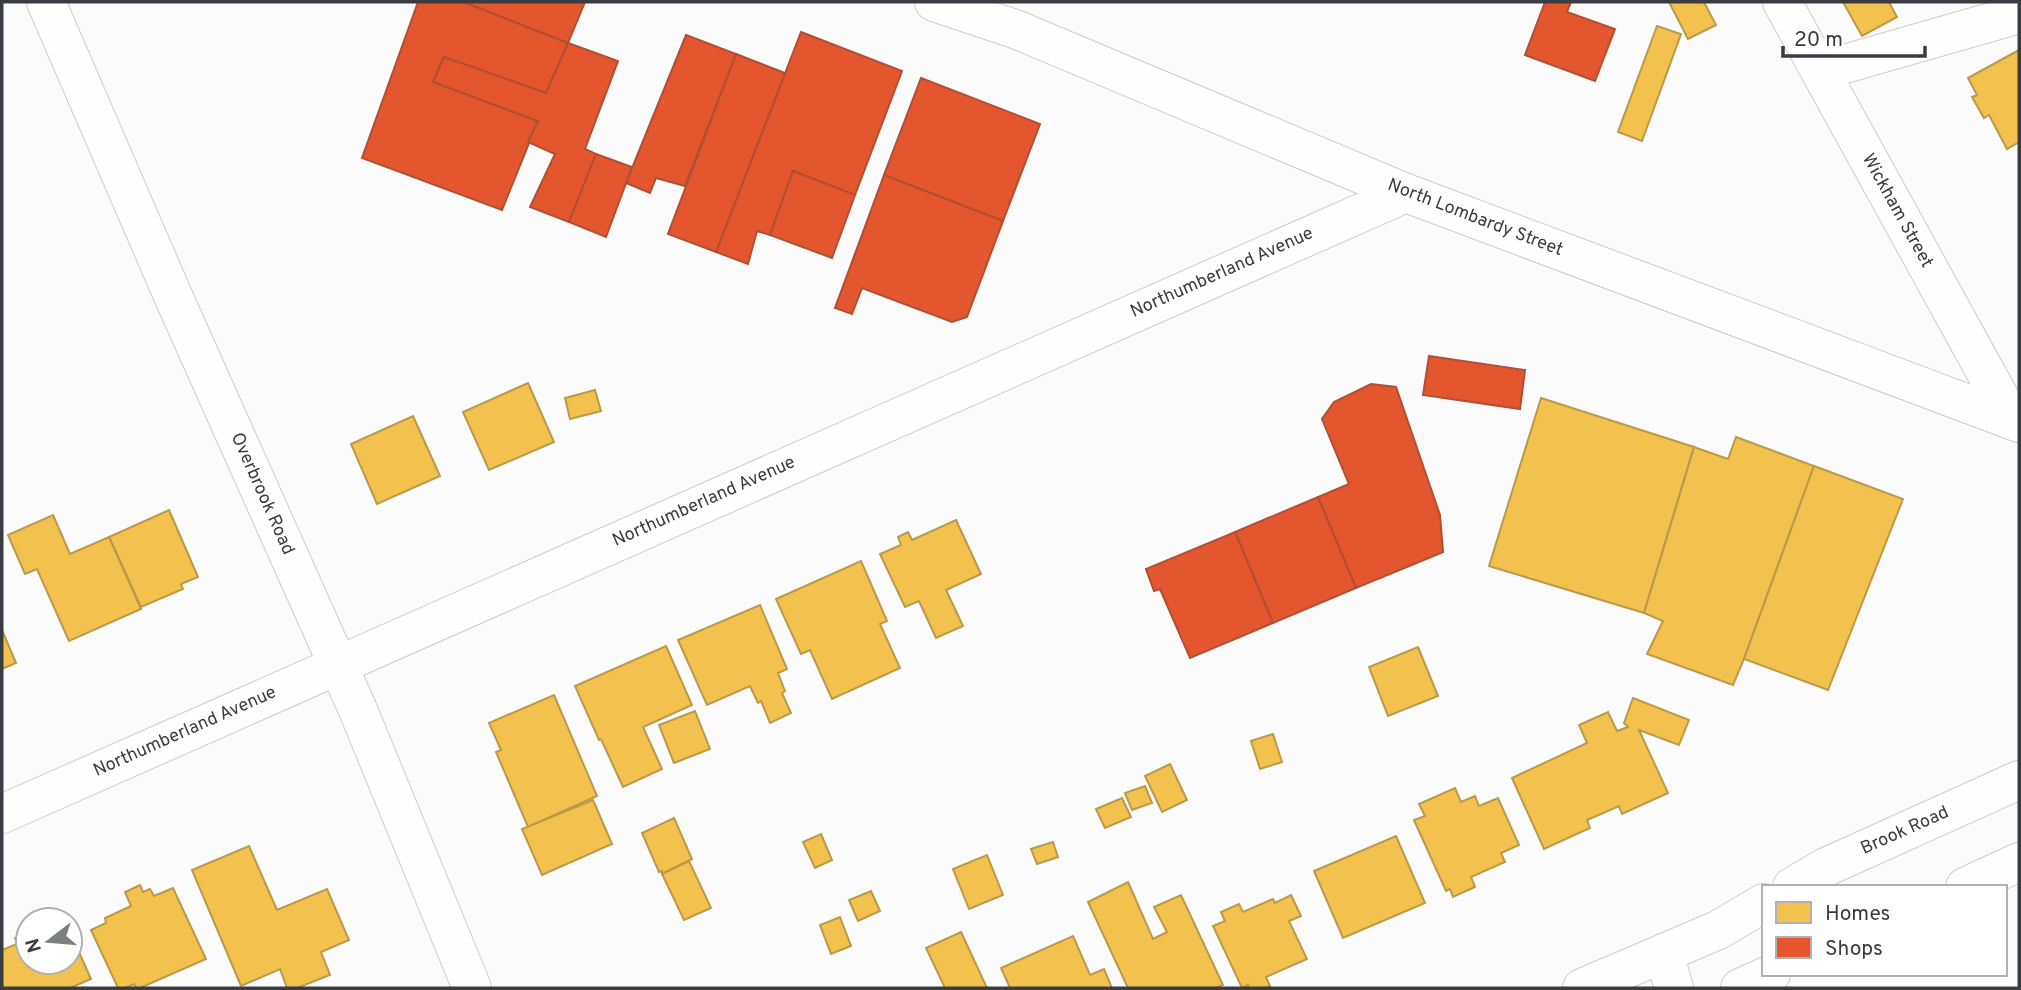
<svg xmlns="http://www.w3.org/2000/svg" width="2021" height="990" viewBox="0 0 2021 990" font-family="Overpass,sans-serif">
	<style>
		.homes { fill: #f2c14e; stroke: #bb994a; stroke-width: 2 }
		.shops { fill: #e4572e; stroke: #b14f34; stroke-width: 2 }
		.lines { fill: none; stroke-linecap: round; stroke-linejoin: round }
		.minor-casing { stroke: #cdcdd0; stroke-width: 40 }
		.tertiary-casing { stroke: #cdcdd0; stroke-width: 40 }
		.secondary-casing { stroke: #cdcdd0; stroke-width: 40 }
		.minor { stroke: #fefeff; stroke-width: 38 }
		.tertiary { stroke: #fefeff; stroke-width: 38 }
		.secondary { stroke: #fefeff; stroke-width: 38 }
		.labels { text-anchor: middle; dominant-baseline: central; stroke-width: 7; stroke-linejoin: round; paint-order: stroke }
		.street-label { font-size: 18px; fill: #3b3c41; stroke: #fff }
	</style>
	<rect width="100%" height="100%" fill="#fbfbfc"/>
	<!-- homes -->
	<g class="homes">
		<path d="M1669 2H1704L1716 25 1688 39Z"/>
		<path d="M1843 2H1889L1897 17 1862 36Z"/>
		<path d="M1657 26 1681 34 1642 141 1618 132Z"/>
		<path d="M2019 50V142L2007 149 1989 115 1984 118 1972 97 1977 95 1968 78Z"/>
		<path d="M528 383 554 442 489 470 463 412Z"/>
		<path d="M595 390 601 411 570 419 565 398Z"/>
		<path d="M1541 398 1694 447 1644 613 1489 566Z"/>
		<path d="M413 416 440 476 377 504 351 444Z"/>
		<path d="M1736 437 1814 466 1744 659 1733 685 1647 654 1663 621 1644 613 1694 447 1728 459Z"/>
		<path d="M1814 466 1903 499 1828 690 1744 659Z"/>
		<path d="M169 510 198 577 181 584 183 589 141 607 109 537Z"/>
		<path d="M53 515 70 554 109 537 141 609 69 641 37 569 25 574 8 535Z"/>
		<path d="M956 520 981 574 946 590 963 626 936 638 919 601 905 607 880 554 901 545 898 537 908 532 912 540Z"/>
		<path d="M861 561 887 621 880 624 900 668 832 699 810 650 801 654 776 599Z"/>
		<path d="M760 605 787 669 778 673 785 691 782 693 791 713 770 723 761 701 758 703 750 686 707 705 678 640Z"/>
		<path d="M2 630 16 663 2 669Z"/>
		<path d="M666 646 692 705 643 727 662 769 623 787 601 739 599 740 575 686Z"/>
		<path d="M1418 647 1438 696 1388 716 1369 667Z"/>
		<path d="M554 695 597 796 528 827 496 752 501 750 489 723Z"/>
		<path d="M1633 698 1689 720 1679 745 1639 730 1668 793 1622 814 1619 806 1587 820 1590 828 1544 849 1512 778 1587 743 1579 725 1608 712 1617 731 1628 727 1624 723Z"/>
		<path d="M695 711 710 749 674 763 659 725Z"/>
		<path d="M1273 734 1282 762 1260 769 1251 741Z"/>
		<path d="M1170 764 1187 800 1162 812 1145 776Z"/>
		<path d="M1145 786 1152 803 1132 810 1125 793Z"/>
		<path d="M1455 788 1461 802 1475 796 1479 806 1498 798 1519 845 1501 853 1505 862 1471 877 1475 887 1453 897 1450 889 1446 891 1414 820 1425 816 1419 804Z"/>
		<path d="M1122 798 1131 817 1105 828 1096 809Z"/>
		<path d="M593 800 612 844 542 875 522 829Z"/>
		<path d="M674 818 692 859 662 874V871L659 872 642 833Z"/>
		<path d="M821 834 832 860 815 868 803 842Z"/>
		<path d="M1396 836 1425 903 1343 938 1314 871Z"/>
		<path d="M1053 842 1058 857 1037 864 1031 849Z"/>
		<path d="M249 846 277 910 327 889 349 940 321 952 330 975 297 988H287L280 969 241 986 192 870Z"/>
		<path d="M987 855 1003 895 969 909 953 869Z"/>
		<path d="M689 861 711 908 684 920 662 874Z"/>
		<path d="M1128 882 1153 939 1167 932 1154 907 1181 895 1223 985 1215 988H1128L1088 902Z"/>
		<path d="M140 885 143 892 150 889 154 896 173 888 206 959 140 988H136L134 984 125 988H118L91 930 106 923 105 918 131 906 125 892Z"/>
		<path d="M871 891 880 911 858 921 849 900Z"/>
		<path d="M1291 895 1301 916 1289 921 1307 959 1266 977 1270 986 1265 988H1249L1248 985 1242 988 1213 926 1225 921 1221 912 1239 904 1243 912 1273 899 1275 903Z"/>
		<path d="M840 917 851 946 831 954 820 925Z"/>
		<path d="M70 932 91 979 70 988H4L2 983V950L17 944 15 938 26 934 28 939V962H70Z"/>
		<path d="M961 932 987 988H945L926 948Z"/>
		<path d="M1073 936 1090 975 1104 969 1112 988H1010L1001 968Z"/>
	</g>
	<!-- shops -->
	<g class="shops">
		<path d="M418 2H464L568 43 546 93 444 57 433 82 538 121 502 210 362 158Z"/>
		<path d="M464 2H585L568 43Z"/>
		<path d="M1545 2H1571L1567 12 1615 29 1595 81 1525 55Z"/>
		<path d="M801 32 902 71 855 195 793 171 770 235 757 231 748 264 716 252Z"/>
		<path d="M686 35 736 54 685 186 656 178 650 193 626 183Z"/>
		<path d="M568 43 618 61 585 149 596 154 569 222 530 207 555 154 528 142 538 121 433 82 444 57 546 93Z"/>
		<path d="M736 54 785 73 716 252 668 234Z"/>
		<path d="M921 78 1040 124 1003 221 884 175Z"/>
		<path d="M596 154 632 167 606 237 569 222Z"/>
		<path d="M793 171 855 195 832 258 770 235Z"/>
		<path d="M884 175 1003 221 967 317 952 322 862 288 852 314 835 308Z"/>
		<path d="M1429 356 1525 370 1520 409 1423 395Z"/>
		<path d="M1371 384 1396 387 1440 515 1443 552 1356 588 1318 497 1349 484 1322 419 1334 402Z"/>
		<path d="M1318 497 1356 588 1273 623 1235 532Z"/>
		<path d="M1235 532 1273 623 1190 658 1160 589 1154 591 1146 569Z"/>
	</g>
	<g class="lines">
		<defs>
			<g id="minor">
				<path d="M1782 2 2012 420"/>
				<path d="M1820 71 2019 14"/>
				<path d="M2 814 1406 193"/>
				<path d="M1664 953 1674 988"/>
			</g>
			<path id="tertiary" d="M46 2 174 298 358 710 472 988"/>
			<g id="secondary">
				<path d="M934 2 1015 29 1406 193 2019 423"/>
				<path d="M1792 887 1826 867 2019 780"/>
				<path d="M1965 887 2019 862"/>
				<path d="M1582 988 1718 930 1764 903"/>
				<path d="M1740 988 1771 974"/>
			</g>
		</defs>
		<!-- minor casing -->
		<use href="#minor" class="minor-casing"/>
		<!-- tertiary casing -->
		<use href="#tertiary" class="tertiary-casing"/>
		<!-- secondary casing -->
		<use href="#secondary" class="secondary-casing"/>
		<!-- minor -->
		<use href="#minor" class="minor"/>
		<!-- tertiary -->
		<use href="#tertiary" class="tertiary"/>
		<!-- secondary -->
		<use href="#secondary" class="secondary"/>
	</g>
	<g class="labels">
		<!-- street labels -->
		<g class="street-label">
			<text transform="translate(1897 211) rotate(61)">Wickham Street</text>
			<text transform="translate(1475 218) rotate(21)">North Lombardy Street</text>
			<text transform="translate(1222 273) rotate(-24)">Northumberland Avenue</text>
			<text transform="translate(262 494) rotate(66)">Overbrook Road</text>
			<text transform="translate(704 502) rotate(-24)">Northumberland Avenue</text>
			<text transform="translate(185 732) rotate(-24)">Northumberland Avenue</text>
			<text transform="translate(1905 831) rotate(-24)">Brook Road</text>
		</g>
	</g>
	<!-- border -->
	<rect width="2021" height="990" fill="none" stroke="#3b3c41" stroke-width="7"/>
	<!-- legend -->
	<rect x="1762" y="885" width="245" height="91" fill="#ffffff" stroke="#b1b1b3" stroke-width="2"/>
	<rect x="1776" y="902" width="35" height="21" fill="#f2c14e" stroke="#b1b1b3" stroke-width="2"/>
	<text x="1825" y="920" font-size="21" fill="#3b3c41">Homes</text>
	<rect x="1776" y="937" width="35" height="21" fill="#e4572e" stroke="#b1b1b3" stroke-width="2"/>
	<text x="1825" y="955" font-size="21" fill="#3b3c41">Shops</text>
	<!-- north arrow -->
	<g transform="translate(49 941) rotate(254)"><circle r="33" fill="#ffffff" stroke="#b1b1b3" stroke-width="2"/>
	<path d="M0-5L12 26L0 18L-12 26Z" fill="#7e7f82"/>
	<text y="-10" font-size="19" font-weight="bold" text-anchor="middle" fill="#3b3c41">N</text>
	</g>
	<!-- scale -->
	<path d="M1783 46v10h142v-10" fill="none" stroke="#3b3c41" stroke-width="3.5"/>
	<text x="1794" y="46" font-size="21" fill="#3b3c41" stroke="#ffffff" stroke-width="5" paint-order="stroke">20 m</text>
</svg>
